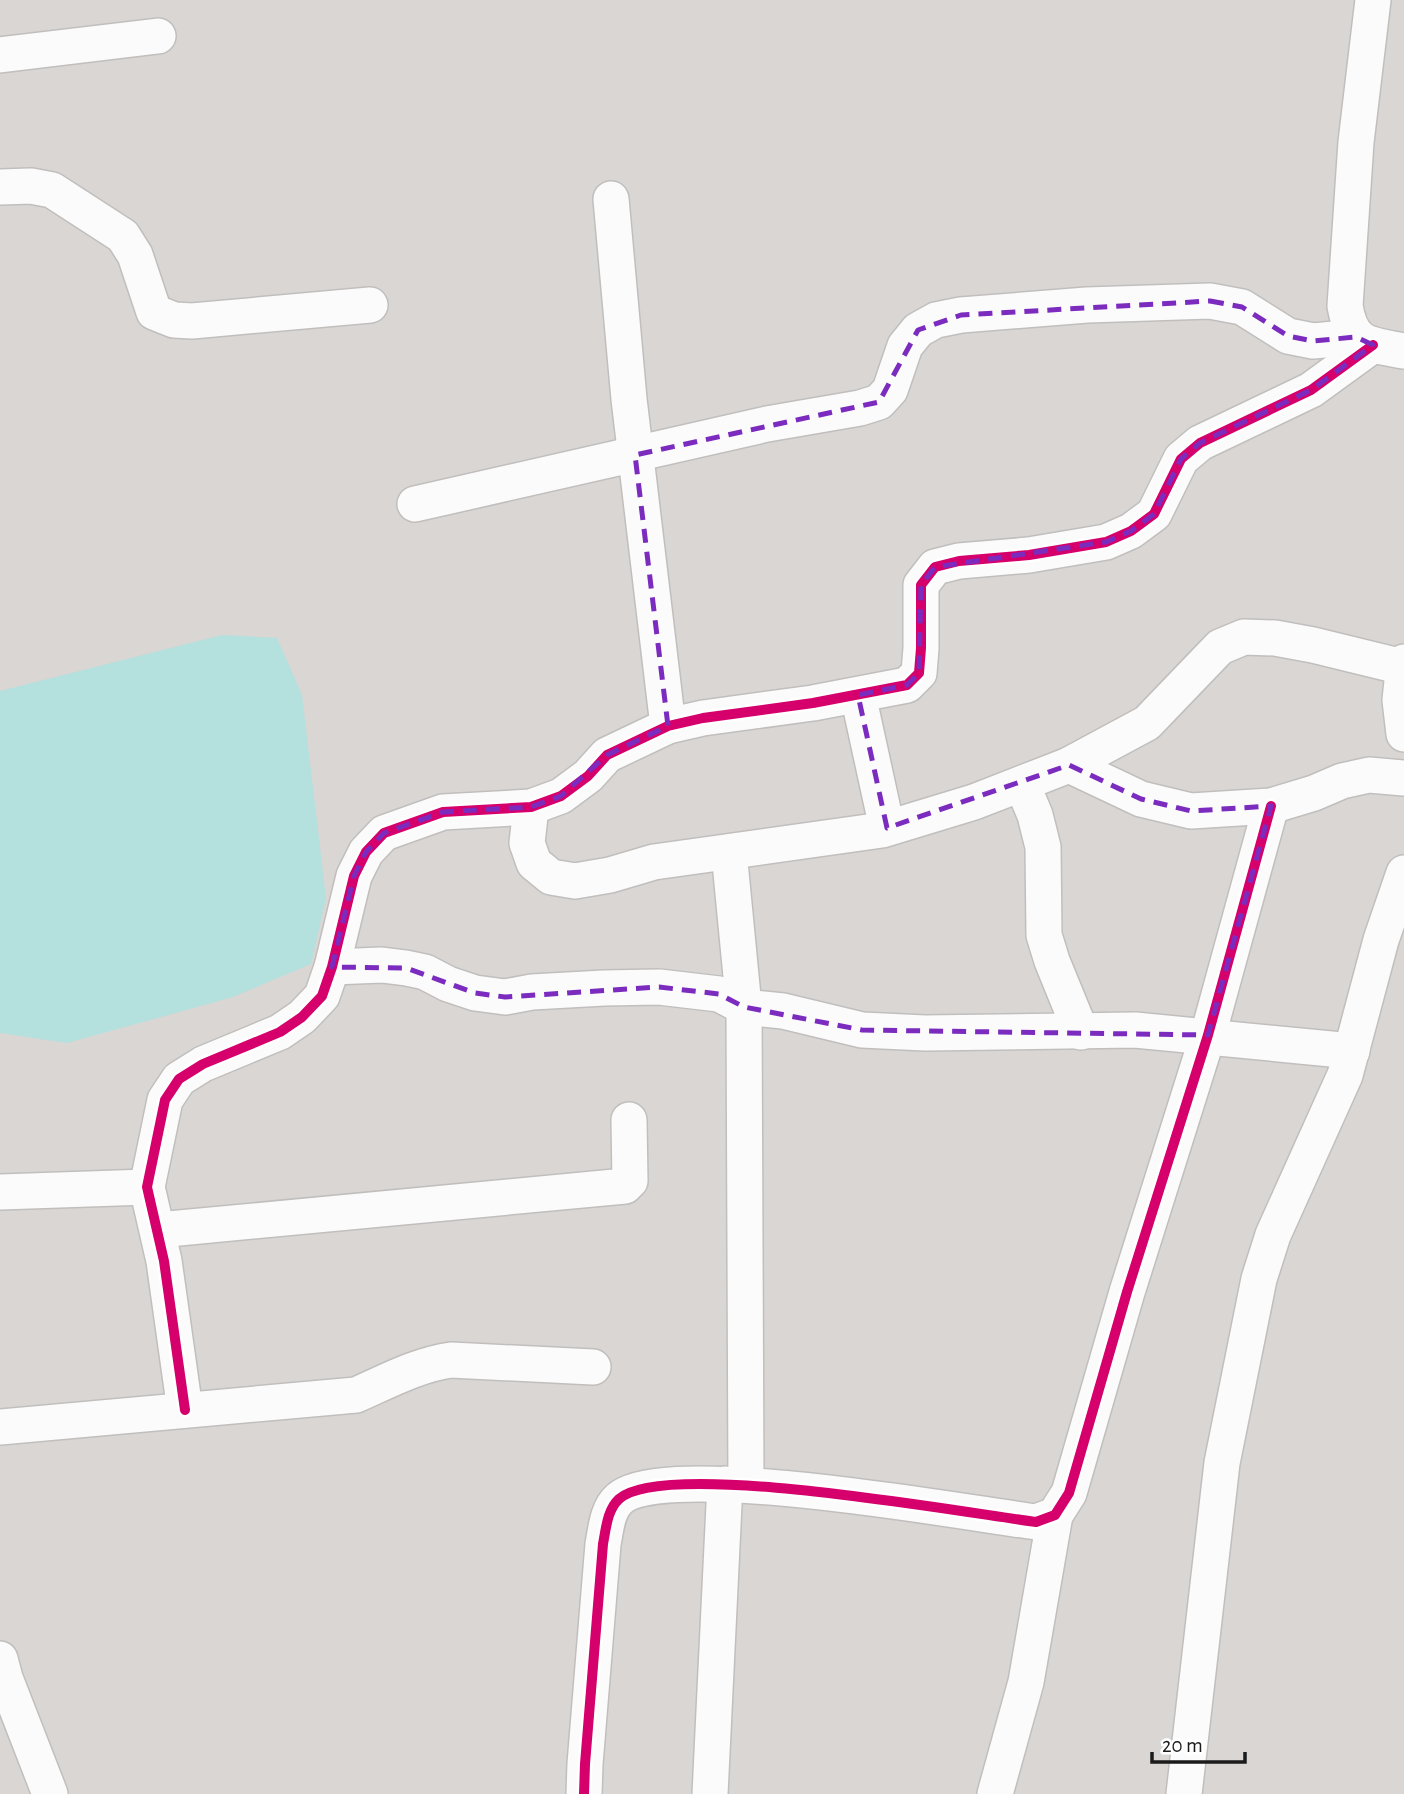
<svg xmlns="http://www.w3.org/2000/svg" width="1404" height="1794" viewBox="0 0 1404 1794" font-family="'Alegreya Sans',sans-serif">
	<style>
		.residential { fill: #d9d6d4 }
		.water { fill: #b4e0de }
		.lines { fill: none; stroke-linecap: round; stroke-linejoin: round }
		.street-casing { stroke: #c1bfbd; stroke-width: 38 }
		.street { stroke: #fcfbfb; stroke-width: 35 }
		.cycleway-casing { stroke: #fff; stroke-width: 15 }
		.cycleway { stroke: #d6006c; stroke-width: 10 }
		.marked { fill: none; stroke: #7b2cbf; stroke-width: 5; stroke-dasharray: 14 9; stroke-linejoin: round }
	</style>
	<rect width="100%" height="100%" fill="#eae6e2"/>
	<!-- residential -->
	<rect class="residential" x="0" y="0" width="1404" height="1794"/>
	<!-- water -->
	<path class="water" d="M222 635 277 638 302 695 326 898 311 964 233 997 67 1043 0 1033V691Z"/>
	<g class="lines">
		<defs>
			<g id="street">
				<path d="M1373 0 1356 142 1345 306C1352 346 1368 344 1404 351"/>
				<path d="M0 55 158 36"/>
				<path d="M0 187 31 186 52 190 123 236 135 255 154 312 174 320 192 321 370 305"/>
				<path d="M611 199 629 399 668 726"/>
				<path d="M415 504 767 424 860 408 879 402 890 390 905 346 918 330 936 320 961 315 1087 305 1210 301 1242 307 1288 336 1313 341 1356 337"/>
				<path d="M1404 662 1400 700 1404 734"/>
				<path d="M858 695 887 828"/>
				<path d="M1069 765 1141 799 1191 811 1271 806 1314 793 1342 781 1369 775 1404 778"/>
				<path d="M1022 784 1035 815 1043 847 1044 935 1052 961 1081 1032"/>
				<path d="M531 807 527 843 534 863 551 877 575 881 610 875 654 862 882 830 974 802 1069 765 1147 723 1220 647 1244 637 1275 638 1313 645 1403 667"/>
				<path d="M729 852 744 1007 746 1484"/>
				<path d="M332 967 382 965 406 968 425 972 448 984 475 993 505 997 532 992 604 988 659 987 719 994 744 1007 783 1011 862 1030 925 1033 1135 1030 1352 1051"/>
				<path d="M0 1192 147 1187"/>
				<path d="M158 1230 625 1186 630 1181 629 1120"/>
				<path d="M185 1410 164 1261 147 1187 165 1100 179 1079 203 1064 280 1032 302 1017 322 996 332 967 354 876 366 852 384 833 443 812 531 807 561 796 588 776 607 755 668 726 703 718 813 703 907 685 919 673 921 648V585L935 567 959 561 1029 555 1106 542 1131 531 1154 514 1181 459 1200 443 1311 390 1373 345"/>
				<path d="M0 1427 356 1395C388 1381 417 1365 451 1360L593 1367"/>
				<path d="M0 1659 5 1678 50 1794"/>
				<path d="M584 1794 585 1764 603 1544C606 1529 607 1510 619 1499 664 1458 966 1513 1036 1522L1055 1515 1069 1493 1127 1292 1208 1035 1271 806"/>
				<path d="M710 1794 725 1484"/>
				<path d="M995 1794 1026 1682 1055 1515"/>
				<path d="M1184 1794 1222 1463 1259 1279 1273 1235 1345 1075 1381 940 1404 873"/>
			</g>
		</defs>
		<!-- street casing -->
		<use href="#street" class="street-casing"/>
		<!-- street -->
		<use href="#street" class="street"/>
		<defs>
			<g id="cycleway">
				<path d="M185 1410 164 1261 147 1187 165 1100 179 1079 203 1064 280 1032 302 1017 322 996 332 967 354 876 366 852 384 833 443 812 531 807 561 796 588 776 607 755 668 726 703 718 813 703 907 685 919 673 921 648V585L935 567 959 561 1029 555 1106 542 1131 531 1154 514 1181 459 1200 443 1311 390 1373 345"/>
				<path d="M584 1794 585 1764 603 1544C606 1529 607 1510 619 1499 664 1458 966 1513 1036 1522L1055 1515 1069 1493 1127 1292 1208 1035 1271 806"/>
			</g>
		</defs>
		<!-- cycleway casing -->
		<use href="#cycleway" class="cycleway-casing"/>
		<!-- cycleway -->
		<use href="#cycleway" class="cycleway"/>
	</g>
	<!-- marked area -->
	<path class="marked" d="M1210 301 1242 307 1288 336 1313 341 1356 337 1373 345 1311 390 1200 443 1181 459 1154 514 1131 531 1106 542 935 567 921 585 919 673 907 685 858 695 887 828 1069 765 1141 799 1191 811 1271 806 1208 1035 862 1030 744 1007 719 994 659 987 505 997 475 993 406 968 332 967 354 876 366 852 384 833 443 812 531 807 561 796 607 755 668 726 635 455 879 402 918 330 961 315Z"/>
	<!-- scale -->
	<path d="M1152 1752v10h93v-10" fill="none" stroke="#1b1b1b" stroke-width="3.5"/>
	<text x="1162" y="1752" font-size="21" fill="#1b1b1b" stroke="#ffffff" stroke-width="5" paint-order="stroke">20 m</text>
</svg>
